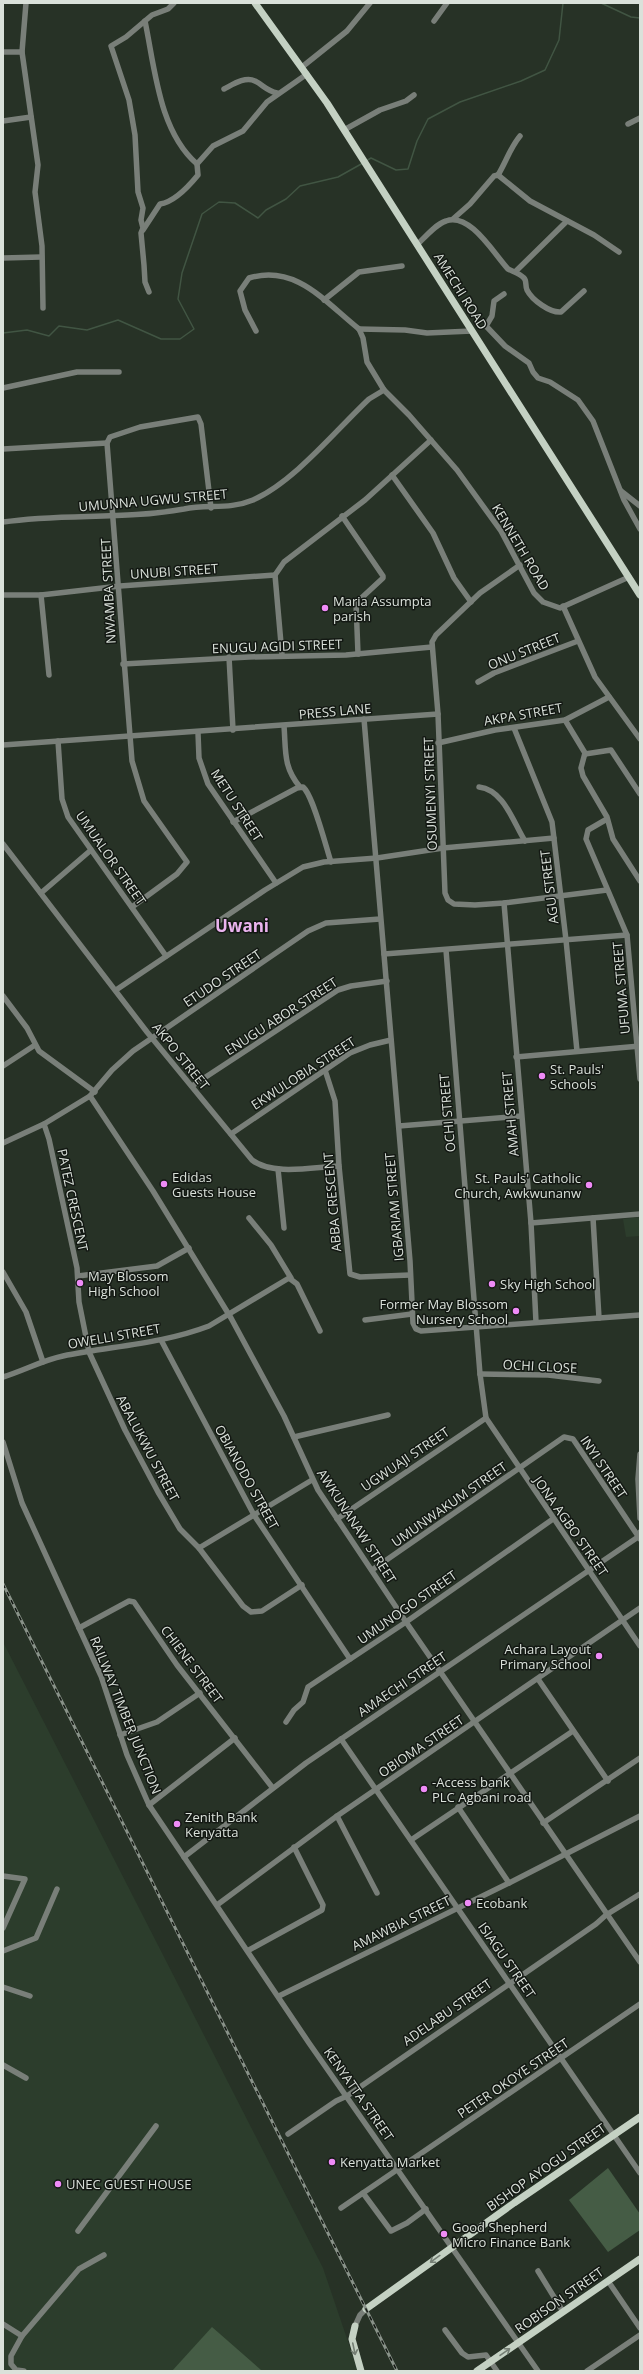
<svg xmlns="http://www.w3.org/2000/svg" width="643" height="2374" viewBox="0 0 643 2374" font-family="'Open Sans',sans-serif">
	<style>
		.built { fill: #2c3d2c }
		.green { fill: #455c45 }
		.lines { fill: none; stroke-linecap: round; stroke-linejoin: round }
		.stream { stroke: #415543; stroke-width: 1.5 }
		.minor { stroke: #797f79; stroke-width: 5.5 }
		.major { stroke: #c4d1c3; stroke-width: 7 }
		.rail-casing { stroke: #899289; stroke-width: 3 }
		.rail { stroke: #131813; stroke-width: 1.5; stroke-dasharray: 4.5; stroke-linecap: butt }
		.oneway { stroke: #747e74 }
		.poi-dot { fill: #ef8bf7; stroke: #131813; stroke-width: 1.5 }
		.labels { text-anchor: middle; dominant-baseline: central; stroke-width: 3; stroke-linejoin: round; paint-order: stroke }
		.street-label { font-size: 13px; fill: #dae1da; stroke: #131813 }
		.poi-label { font-size: 13px; fill: #dae1da; stroke: #131813; text-anchor: start }
		.district-label { font-size: 17px; font-weight: bold; fill: #eab3ee; stroke: #131813 }
	</style>
	<rect width="100%" height="100%" fill="#273226"/>
	<!-- built -->
	<g class="built">
		<path d="M640 1217V1236L626 1237 623 1219Z"/>
		<path d="M3 1642 323 2268 358 2371H3Z"/>
	</g>
	<!-- green -->
	<g class="green">
		<path d="M608 2168 640 2214V2230L608 2252 569 2200Z"/>
		<path d="M212 2327 261 2370 260 2371H172Z"/>
	</g>
	<g class="lines">
		<!-- stream -->
		<g class="stream">
			<path d="M601 3 631 17 640 18"/>
			<path d="M366 161 371 158 396 170 408 169 417 141 428 119 460 102 521 81 545 70 559 40 563 3"/>
			<path d="M3 333 27 330 49 336 59 326 87 330 118 320 161 339H180L194 329 178 299 182 273 202 214 219 202 235 203 258 218 266 210 286 199 300 186 338 177 363 163"/>
		</g>
		<!-- minor -->
		<g class="minor">
			<path d="M26 3 22 52 38 165 35 192 42 246 43 308"/>
			<path d="M145 21C155 69 159 131 197 164"/>
			<path d="M434 21 447 3"/>
			<path d="M3 52H22"/>
			<path d="M302 67 347 31 370 3"/>
			<path d="M224 89C232 85 245 76 255 81 263 85 267 91 277 93"/>
			<path d="M3 121 31 117"/>
			<path d="M628 124 640 118"/>
			<path d="M344 130 380 110 406 101 414 95"/>
			<path d="M498 175C506 162 510 148 520 136"/>
			<path d="M453 219 470 204 494 176 498 175 530 201 594 235 619 252"/>
			<path d="M143 230 160 204C175 202 189 186 198 175L197 164 213 146 243 131 267 102 307 74"/>
			<path d="M417 245C425 237 436 224 446 221 470 212 494 254 508 269 514 272 519 273 524 278 527 281 525 286 527 290 532 300 550 313 561 312L584 291"/>
			<path d="M3 258 41 257"/>
			<path d="M516 271 567 221"/>
			<path d="M149 292 145 282 144 265 141 233 143 228 141 220 143 208 138 192 135 135 129 100 111 46 126 37 152 15 168 9 174 3"/>
			<path d="M504 294 494 301 492 316 486 326 505 346 529 363 533 372 538 378 550 382 578 400 593 421 624 500 640 529"/>
			<path d="M324 300 359 272 402 266"/>
			<path d="M359 329 405 330 427 333 472 331"/>
			<path d="M256 331 245 310 240 291 249 278C296 264 325 302 359 329L363 338 367 362 384 390 409 415 457 470 501 531 534 593 543 602 560 608 629 577"/>
			<path d="M3 388 77 372H119"/>
			<path d="M3 449 107 443"/>
			<path d="M392 475 433 533 454 578 471 602"/>
			<path d="M621 491 640 506"/>
			<path d="M342 516 383 576V578L356 603 358 654"/>
			<path d="M3 522C63 513 124 520 184 509 208 504 229 510 253 500 294 482 336 430 369 399L384 390"/>
			<path d="M520 565 480 593 436 635 432 642 438 714 445 893 448 900 454 904 475 905 504 903 607 890"/>
			<path d="M275 575 282 655"/>
			<path d="M3 595H41L120 586 275 575 284 562 365 500 431 440"/>
			<path d="M41 595 49 675"/>
			<path d="M563 606 595 677 640 739"/>
			<path d="M229 657 233 730"/>
			<path d="M123 664 249 657 346 655 432 647"/>
			<path d="M478 682 494 673 578 641"/>
			<path d="M364 719 410 1261 413 1323 416 1329 421 1331 640 1315"/>
			<path d="M565 720 585 753 581 768 583 776 607 817 613 839 640 881"/>
			<path d="M284 726C286 751 283 767 300 787"/>
			<path d="M514 728 552 822 566 940 577 1051"/>
			<path d="M198 733 199 758 208 784 276 883"/>
			<path d="M58 741 62 799 68 817 166 956"/>
			<path d="M438 743 495 730 565 720 609 697"/>
			<path d="M3 745 438 714"/>
			<path d="M585 754 611 750 640 794"/>
			<path d="M479 787C504 790 513 822 525 841"/>
			<path d="M607 819 588 830 586 839 627 935 640 1079"/>
			<path d="M233 822 297 788 303 787C313 795 326 847 331 862"/>
			<path d="M3 844 147 1032 252 1160C273 1176 313 1167 339 1166"/>
			<path d="M41 893 91 850"/>
			<path d="M504 903 531 1223 536 1322"/>
			<path d="M132 907 177 874 187 862 144 801 132 761 107 443 110 437 140 427 198 417 201 424 211 508"/>
			<path d="M446 950 480 1374 486 1418 640 1646"/>
			<path d="M384 954 627 935"/>
			<path d="M116 990 265 890 303 867 324 862 377 858 443 848 554 838"/>
			<path d="M3 996 27 1028 39 1051 95 1092"/>
			<path d="M516 1057 640 1046"/>
			<path d="M3 1066 35 1045"/>
			<path d="M325 1070 335 1101 339 1166 350 1274 360 1277 410 1275"/>
			<path d="M192 1086 338 990 351 986 387 981"/>
			<path d="M90 1096 153 1191 231 1318 284 1416 318 1490 406 1622 640 1962"/>
			<path d="M44 1124 49 1139 77 1268 79 1302 89 1352 125 1430 158 1492 180 1529 199 1548 312 1480"/>
			<path d="M399 1126 521 1116"/>
			<path d="M231 1134 350 1053 370 1045 391 1040"/>
			<path d="M3 1143 44 1124 90 1096 112 1070 133 1051 308 931 326 923 380 919"/>
			<path d="M278 1169 284 1228"/>
			<path d="M249 1218 271 1245 291 1278"/>
			<path d="M593 1218 599 1318"/>
			<path d="M531 1223 640 1214"/>
			<path d="M3 1272 26 1312 43 1362"/>
			<path d="M78 1276 157 1266 189 1248"/>
			<path d="M365 1320 412 1314"/>
			<path d="M161 1340 254 1515 350 1659"/>
			<path d="M480 1374 548 1375 599 1381"/>
			<path d="M3 1377C23 1371 43 1360 63 1356 112 1346 162 1344 209 1326L289 1278 297 1284 320 1331"/>
			<path d="M294 1437 388 1415"/>
			<path d="M3 1442 22 1503 101 1676 127 1755 149 1805 309 2043 538 2371"/>
			<path d="M640 1454 638 1479 640 1518"/>
			<path d="M337 1519 486 1418"/>
			<path d="M199 1548 243 1606 251 1612 262 1611 302 1585"/>
			<path d="M372 1570 564 1437 573 1439 640 1539"/>
			<path d="M79 1628 129 1601 134 1602 177 1665 272 1787"/>
			<path d="M538 1679 608 1781"/>
			<path d="M286 1722 294 1710 303 1702 308 1687 406 1622 553 1519"/>
			<path d="M120 1735 157 1722 200 1693"/>
			<path d="M341 1739 640 2173"/>
			<path d="M149 1805 235 1738"/>
			<path d="M458 1807 509 1883"/>
			<path d="M337 1816 377 1893"/>
			<path d="M543 1823 640 1758"/>
			<path d="M411 1840 573 1731"/>
			<path d="M184 1857 306 1763 638 1537 640 1532"/>
			<path d="M3 1876 25 1879 3 1928"/>
			<path d="M217 1905 337 1816 640 1608"/>
			<path d="M249 1950 322 1910 323 1905 294 1847"/>
			<path d="M3 1951 36 1938 57 1889"/>
			<path d="M3 1987 30 1996"/>
			<path d="M279 1996 509 1883 640 1816"/>
			<path d="M3 2065 26 2078"/>
			<path d="M288 2134 336 2101 347 2096 596 1924 606 1915 640 1894"/>
			<path d="M363 2193 391 2231 407 2223 426 2209"/>
			<path d="M341 2208 640 2004"/>
			<path d="M78 2231 156 2126"/>
			<path d="M538 2271 562 2310"/>
			<path d="M608 2281 640 2328"/>
			<path d="M3 2324 22 2336"/>
			<path d="M355 2326 360 2315 366 2309"/>
			<path d="M445 2330 462 2353 468 2357 486 2355 497 2371"/>
			<path d="M24 2371 16 2370 11 2364V2356L22 2336 79 2269 104 2255"/>
			<path d="M587 2371 640 2335"/>
		</g>
		<!-- major -->
		<g class="major">
			<path d="M255 3 327 103 640 595"/>
			<path d="M366 2309 514 2203 640 2117"/>
			<path d="M355 2326 352 2339 361 2371"/>
			<path d="M477 2371 640 2259"/>
		</g>
		<defs>
			<path id="rail" d="M3 1584 397 2371"/>
		</defs>
		<!-- rail casing -->
		<use href="#rail" class="rail-casing"/>
		<!-- rail -->
		<use href="#rail" class="rail"/>
	</g>
	<!-- one-way arrows -->
	<defs><path id="oneway-shaft" d="M-6 0H5M1.5-3L5.5 0L1.5 3" fill="none" stroke-width="1.6" stroke-linecap="round" stroke-linejoin="round"/></defs>
	<g class="oneway">
		<use href="#oneway-shaft" transform="translate(435 2259) rotate(144)"/>
		<use href="#oneway-shaft" transform="translate(354 2349) rotate(78)"/>
		<use href="#oneway-shaft" transform="translate(505 2352) rotate(-35)"/>
	</g>
	<!-- markers -->
	<g class="poi-dot">
		<circle cx="325" cy="608" r="4"/>
		<circle cx="542" cy="1076" r="4"/>
		<circle cx="164" cy="1184" r="4"/>
		<circle cx="589" cy="1185" r="4"/>
		<circle cx="80" cy="1283" r="4"/>
		<circle cx="492" cy="1284" r="4"/>
		<circle cx="516" cy="1311" r="4"/>
		<circle cx="599" cy="1656" r="4"/>
		<circle cx="424" cy="1789" r="4"/>
		<circle cx="177" cy="1824" r="4"/>
		<circle cx="468" cy="1903" r="4"/>
		<circle cx="332" cy="2162" r="4"/>
		<circle cx="58" cy="2184" r="4"/>
		<circle cx="444" cy="2234" r="4"/>
	</g>
	<g class="labels">
		<!-- street labels -->
		<g class="street-label">
			<text transform="translate(461 291) rotate(58)">AMECHI ROAD</text>
			<text transform="translate(153 500) rotate(-5)">UMUNNA UGWU STREET</text>
			<text transform="translate(521 547) rotate(59)">KENNETH ROAD</text>
			<text transform="translate(174 571) rotate(-4)">UNUBI STREET</text>
			<text transform="translate(108 591) rotate(-93)">NWAMBA STREET</text>
			<text transform="translate(277 646) rotate(-2)">ENUGU AGIDI STREET</text>
			<text transform="translate(524 651) rotate(-22)">ONU STREET</text>
			<text transform="translate(335 711) rotate(-5)">PRESS LANE</text>
			<text transform="translate(523 714) rotate(-10)">AKPA STREET</text>
			<text transform="translate(430 794) rotate(-92)">OSUMENYI STREET</text>
			<text transform="translate(237 805) rotate(57)">METU STREET</text>
			<text transform="translate(111 858) rotate(55)">UMUALOR STREET</text>
			<text transform="translate(549 887) rotate(-97)">AGU STREET</text>
			<text transform="translate(222 978) rotate(-34)">ETUDO STREET</text>
			<text transform="translate(621 988) rotate(-95)">UFUMA STREET</text>
			<text transform="translate(281 1016) rotate(-33)">ENUGU ABOR STREET</text>
			<text transform="translate(181 1056) rotate(51)">AKPO STREET</text>
			<text transform="translate(303 1073) rotate(-33)">EKWULOBIA STREET</text>
			<text transform="translate(447 1113) rotate(-95)">OCHI STREET</text>
			<text transform="translate(510 1114) rotate(-95)">AMAH STREET</text>
			<text transform="translate(73 1200) rotate(78)">PATEZ CRESCENT</text>
			<text transform="translate(332 1202) rotate(-95)">ABBA CRESCENT</text>
			<text transform="translate(394 1207) rotate(-95)">IGBARIAM STREET</text>
			<text transform="translate(114 1336) rotate(-10)">OWELLI STREET</text>
			<text transform="translate(540 1366) rotate(3)">OCHI CLOSE</text>
			<text transform="translate(148 1448) rotate(62)">ABALUKWU STREET</text>
			<text transform="translate(405 1459) rotate(-34)">UGWUAJI STREET</text>
			<text transform="translate(604 1467) rotate(56)">INYI STREET</text>
			<text transform="translate(247 1477) rotate(61)">OBIANODO STREET</text>
			<text transform="translate(449 1504) rotate(-35)">UMUNWAKUM STREET</text>
			<text transform="translate(357 1526) rotate(57)">AWKUNANAW STREET</text>
			<text transform="translate(571 1526) rotate(55)">JONA AGBO STREET</text>
			<text transform="translate(407 1607) rotate(-35)">UMUNOGO STREET</text>
			<text transform="translate(192 1664) rotate(53)">CHIENE STREET</text>
			<text transform="translate(402 1684) rotate(-34)">AMAECHI STREET</text>
			<text transform="translate(126 1715) rotate(68)">RAILWAY TIMBER JUNCTION</text>
			<text transform="translate(421 1746) rotate(-34)">OBIOMA STREET</text>
			<text transform="translate(401 1923) rotate(-26)">AMAWBIA STREET</text>
			<text transform="translate(507 1960) rotate(55)">ISIAGU STREET</text>
			<text transform="translate(447 2012) rotate(-35)">ADELABU STREET</text>
			<text transform="translate(513 2078) rotate(-34)">PETER OKOYE STREET</text>
			<text transform="translate(359 2094) rotate(55)">KENYATTA STREET</text>
			<text transform="translate(546 2167) rotate(-35)">BISHOP AYOGU STREET</text>
			<text transform="translate(559 2300) rotate(-35)">ROBISON STREET</text>
		</g>
		<!-- poi labels -->
		<g class="poi-label">
			<text x="333" y="601">Maria Assumpta<tspan x="333" dy="15">parish</tspan></text>
			<text x="550" y="1069">St. Pauls'<tspan x="550" dy="15">Schools</tspan></text>
			<text x="172" y="1177">Edidas<tspan x="172" dy="15">Guests House</tspan></text>
			<text x="581" y="1178" text-anchor="end">St. Pauls' Catholic<tspan x="581" dy="15">Church, Awkwunanw</tspan></text>
			<text x="88" y="1276">May Blossom<tspan x="88" dy="15">High School</tspan></text>
			<text x="500" y="1284">Sky High School</text>
			<text x="508" y="1304" text-anchor="end">Former May Blossom<tspan x="508" dy="15">Nursery School</tspan></text>
			<text x="591" y="1649" text-anchor="end">Achara Layout<tspan x="591" dy="15">Primary School</tspan></text>
			<text x="432" y="1782">-Access bank<tspan x="432" dy="15">PLC Agbani road</tspan></text>
			<text x="185" y="1817">Zenith Bank<tspan x="185" dy="15">Kenyatta</tspan></text>
			<text x="476" y="1903">Ecobank</text>
			<text x="340" y="2162">Kenyatta Market</text>
			<text x="66" y="2184">UNEC GUEST HOUSE</text>
			<text x="452" y="2227">Good Shepherd<tspan x="452" dy="15">Micro Finance Bank</tspan></text>
		</g>
		<!-- district labels -->
		<g class="district-label">
			<text x="242" y="925">Uwani</text>
		</g>
	</g>
	<!-- border -->
	<rect width="643" height="2374" fill="none" stroke="#dae1da" stroke-width="8"/>
</svg>
